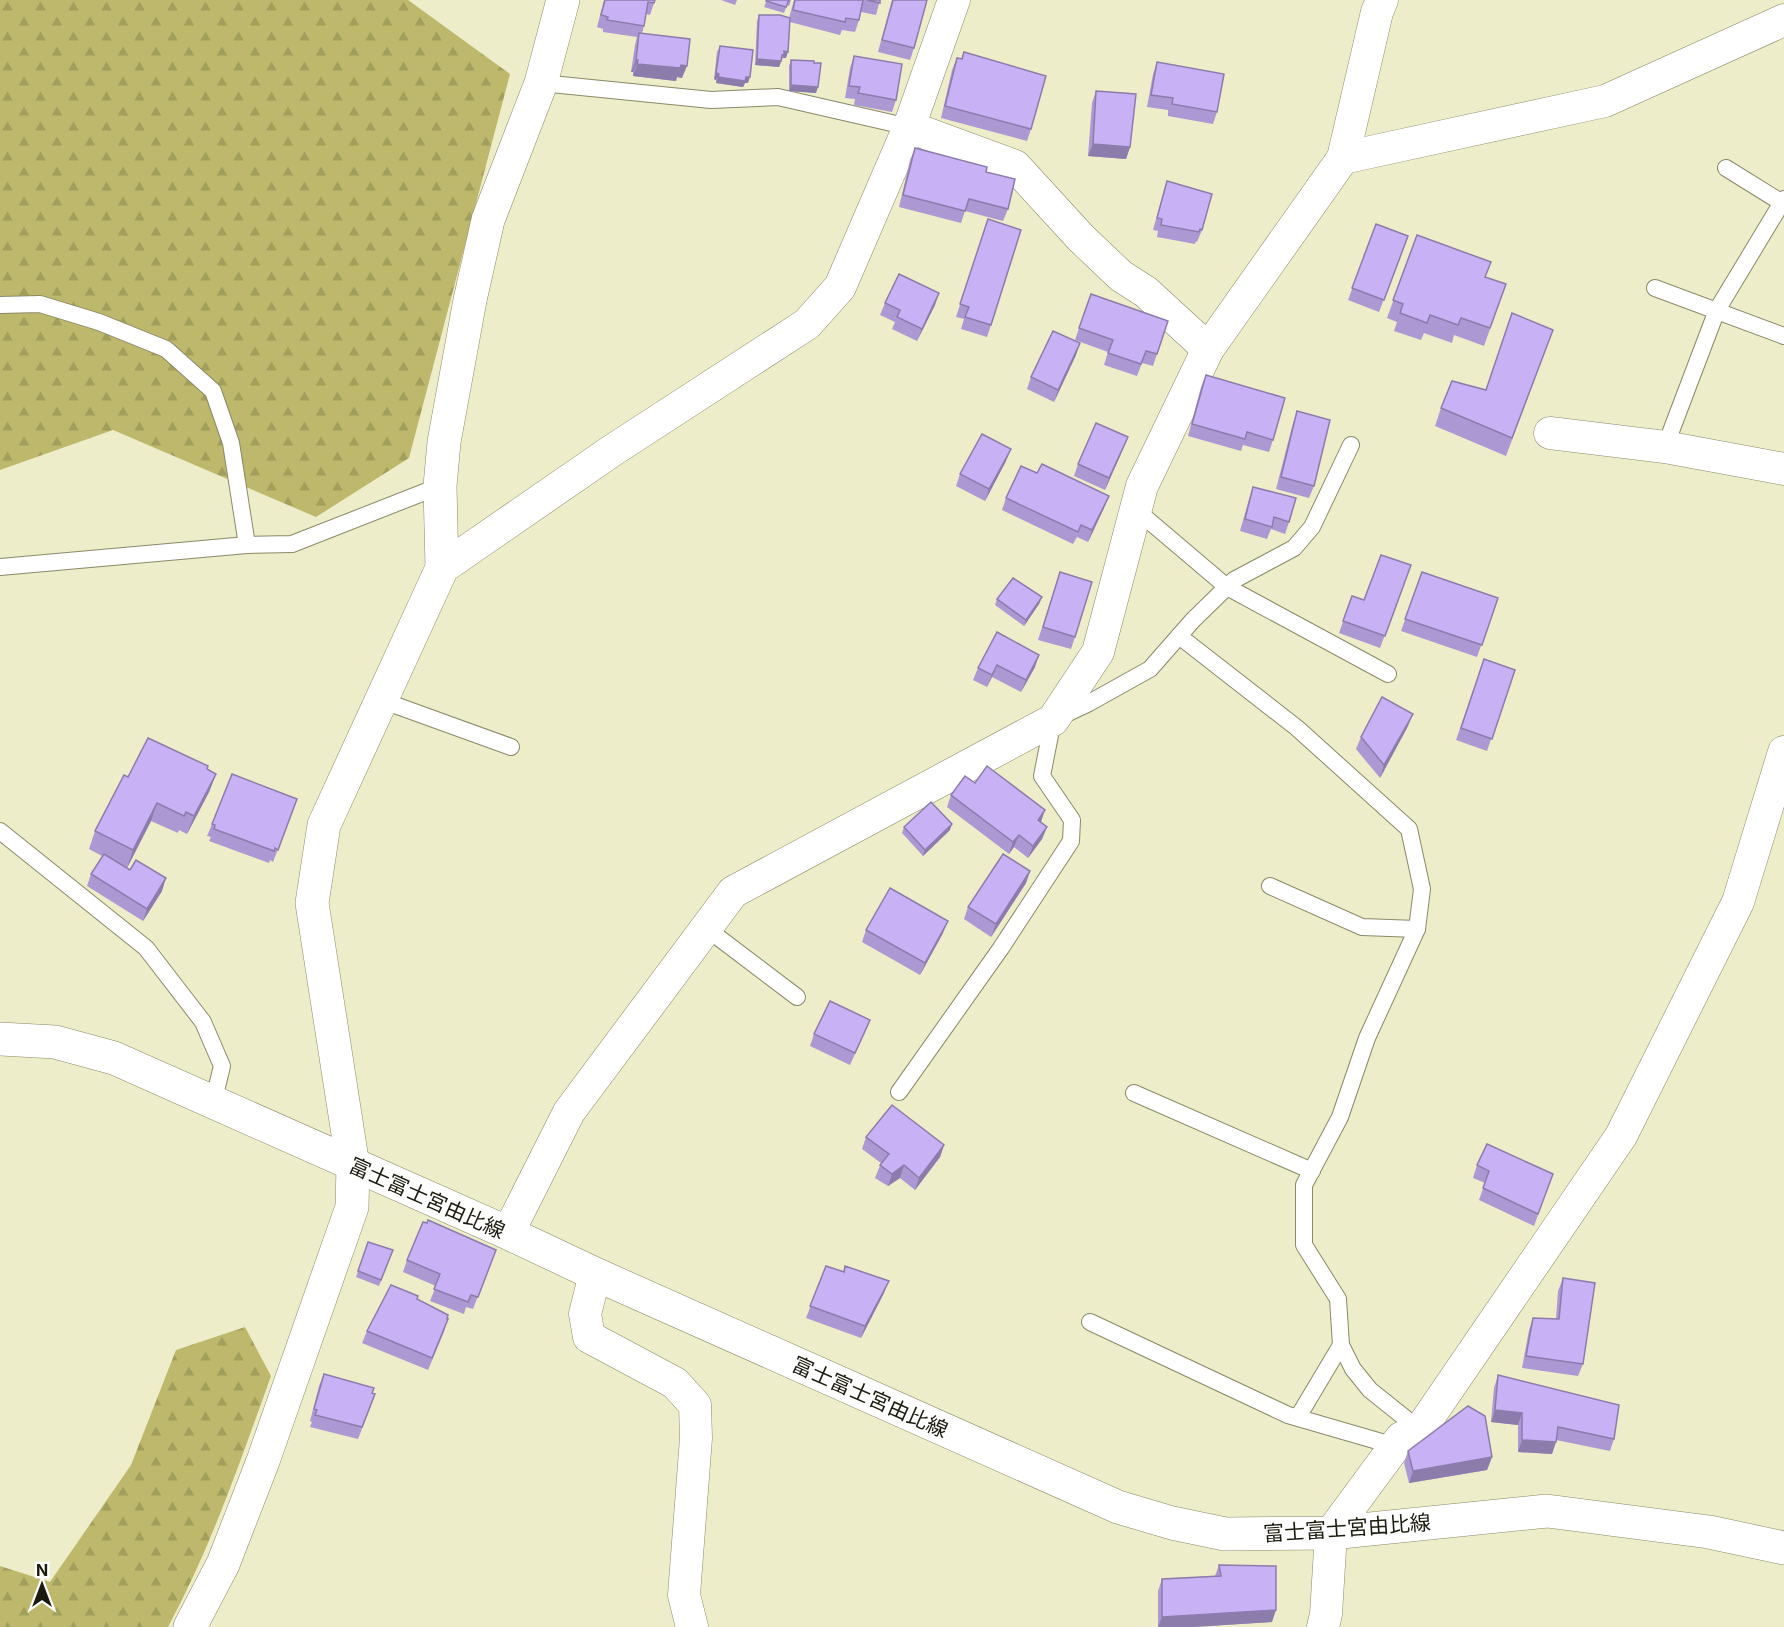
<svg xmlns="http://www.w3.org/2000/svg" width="1784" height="1627" viewBox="0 0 1784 1627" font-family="Inter,'Noto Sans JP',sans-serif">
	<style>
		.forest { fill: url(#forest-firs) }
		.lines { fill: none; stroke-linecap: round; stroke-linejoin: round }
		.lane-casing { stroke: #8a8968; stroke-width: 18 }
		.street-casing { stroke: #8a8968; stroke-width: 33 }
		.secondary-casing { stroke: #8a8968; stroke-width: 34 }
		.primary-casing { stroke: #8a8968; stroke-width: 34 }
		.lane { stroke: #fff; stroke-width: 16 }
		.street { stroke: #fff; stroke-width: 32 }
		.secondary { stroke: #fff; stroke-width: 33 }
		.primary { stroke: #fff; stroke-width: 33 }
		.wall { fill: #ac98d3 }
		.shaded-wall { fill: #8c7cac }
		.building { fill: #c8b1f5; stroke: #8c7cac; stroke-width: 1.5 }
		.labels { text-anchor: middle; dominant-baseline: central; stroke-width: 5; stroke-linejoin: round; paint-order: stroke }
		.street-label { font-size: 21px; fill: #1b1a0d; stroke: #fff }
	</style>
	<defs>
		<pattern id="forest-firs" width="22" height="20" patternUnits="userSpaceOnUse" patternTransform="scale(1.5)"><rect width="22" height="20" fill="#bdb86c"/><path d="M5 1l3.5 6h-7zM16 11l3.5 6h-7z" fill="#a29e5c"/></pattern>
	</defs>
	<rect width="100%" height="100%" fill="#eeedc9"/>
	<!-- forest -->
	<g class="forest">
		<path d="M0 0H408L510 74 409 458 316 517 113 430 0 470Z"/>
		<path d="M245 1327 271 1376C240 1462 211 1547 168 1627H0V1566L50 1582 131 1465 176 1350Z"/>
	</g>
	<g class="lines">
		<defs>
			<g id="lane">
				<path d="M541 83 711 100 778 97 909 127"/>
				<path d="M1726 168 1784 204"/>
				<path d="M1655 288 1784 336"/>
				<path d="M0 305 40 304 99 322 166 349 213 391 231 443 247 545"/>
				<path d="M1665 447 1717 310 1784 199"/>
				<path d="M1135 509 1227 587 1388 674"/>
				<path d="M0 567 247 545 292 544 440 486"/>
				<path d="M1179 636 1297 728 1409 829 1422 889 1417 929 1367 1038 1340 1117 1304 1185V1245L1338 1299 1341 1345 1353 1369 1370 1390 1420 1430"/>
				<path d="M381 700 511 747"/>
				<path d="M0 831 146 948 203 1022 222 1066 213 1103"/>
				<path d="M1270 886 1362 927 1417 929"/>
				<path d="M706 928 797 997"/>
				<path d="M899 1092 1001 948 1071 841 1072 820 1042 776 1053 720 1089 703 1150 669 1193 620 1234 580 1294 548 1312 527 1351 445"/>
				<path d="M1134 1093 1312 1171"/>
				<path d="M1090 1322 1288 1415 1395 1446"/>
				<path d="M1298 1417 1341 1345"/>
			</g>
			<g id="street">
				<path d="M909 127 1015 166 1081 238 1121 276 1146 292 1208 349"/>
				<path d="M1343 158 1605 101 1784 20"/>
				<path d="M1550 433 1665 447 1784 469"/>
				<path d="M442 568 613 450 807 324 840 287 909 127 954 0"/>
				<path d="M508 1233 569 1112 733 892 1053 720 1098 652 1142 486 1208 349 1343 158 1377 12 1382 0"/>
				<path d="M595 1274 585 1314 589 1337 675 1383 695 1405 696 1438 684 1595 692 1627"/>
				<path d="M1323 1627 1326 1614 1331 1533 1401 1438 1420 1430 1621 1136 1738 902 1784 752"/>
			</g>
			<path id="secondary" d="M190 1627 223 1564 263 1461 352 1207 353 1166 312 903 324 825 442 568 440 486 444 442 470 300 488 220 541 83 563 0"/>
			<path id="primary" d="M0 1039 55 1042 114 1058 508 1233 595 1274 1118 1507 1172 1523 1225 1534 1331 1533 1547 1511 1709 1532 1784 1548"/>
		</defs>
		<!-- lane casing -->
		<use href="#lane" class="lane-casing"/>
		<!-- street casing -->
		<use href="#street" class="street-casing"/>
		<!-- secondary casing -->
		<use href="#secondary" class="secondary-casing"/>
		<!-- primary casing -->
		<use href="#primary" class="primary-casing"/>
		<!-- lane -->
		<use href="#lane" class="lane"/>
		<!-- street -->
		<use href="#street" class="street"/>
		<!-- secondary -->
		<use href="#secondary" class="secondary"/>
		<!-- primary -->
		<use href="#primary" class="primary"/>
	</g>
	<!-- wall -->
	<g class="wall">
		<path d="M604 0H655L650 15 646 14 644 26 642 33 682 78 677 77 676 81 633 76V72H631L635 45 637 37 603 32V29L597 27Z"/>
		<path d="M721 0H737L735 5Z"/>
		<path d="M767 0H791L789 6 787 5 784 13 764 7Z"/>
		<path d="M794 0H880L876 15 861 12 859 20 855 32 842 30 840 35 790 22 786 58H783L779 67 755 65 757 21 759 15 789 18Z"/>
		<path d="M892 0H927L914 48 910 60 878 52Z"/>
		<path d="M720 46 748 83H745L743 87 716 83V80L714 79 717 52Z"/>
		<path d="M964 52 1031 129 1027 141 941 118 952 70 957 58 961 59Z"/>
		<path d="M854 56 896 100 892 112 854 105 855 99 845 98 850 68Z"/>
		<path d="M791 60 816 93 789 91V66Z"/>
		<path d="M1157 62 1217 112 1213 124 1168 116V110L1147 107 1153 74Z"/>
		<path d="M1096 91 1130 147 1126 159 1088 156 1092 103Z"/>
		<path d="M915 148 986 172 1008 209 1003 221 965 211 961 223 899 207 910 160Z"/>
		<path d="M1167 181 1202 230 1197 242 1196 241 1195 244 1157 237 1158 231 1153 230 1163 194Z"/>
		<path d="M988 219 991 325 987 337 961 329 964 319 956 317Z"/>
		<path d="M1376 224 1408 236 1379 312 1348 300Z"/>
		<path d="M1417 235 1485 277 1506 284 1484 346 1454 335 1452 343 1424 333 1421 340 1394 331 1397 322 1387 318Z"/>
		<path d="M1091 294 1168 321 1153 366 1142 363 1137 376 1104 365 1108 352 1075 340Z"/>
		<path d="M885 303 935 305 917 341 892 329 895 322 880 315Z"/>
		<path d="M1512 313 1553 330 1506 456 1435 426 1441 408 1486 390Z"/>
		<path d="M1076 355 1054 402 1027 389 1031 377Z"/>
		<path d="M1206 375 1273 440 1269 452 1243 445 1241 451 1188 436 1201 387Z"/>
		<path d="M1297 411 1314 486 1309 498 1276 489 1293 423Z"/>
		<path d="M1128 437 1123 449 1105 490 1074 476 1078 464Z"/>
		<path d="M1006 461 985 501 956 486 960 474Z"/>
		<path d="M1253 487 1289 522 1285 534 1271 529 1267 539 1240 531 1249 499Z"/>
		<path d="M1006 498 1104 508 1088 542 1077 537 1073 544 1002 510Z"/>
		<path d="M1411 565 1380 648 1339 633 1352 596 1364 600Z"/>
		<path d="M1060 572 1075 637 1071 649 1038 640Z"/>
		<path d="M1422 572 1498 598 1477 657 1401 631Z"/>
		<path d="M1042 597 1039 604 1024 626 995 605 997 599Z"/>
		<path d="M997 632 1035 667 1021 692 992 677 987 687 973 680 978 668Z"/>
		<path d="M1484 659 1515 670 1487 751 1456 740Z"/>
		<path d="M1408 726 1380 778 1356 749 1361 737Z"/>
		<path d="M207 770 216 774 209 792 187 834 179 830 178 833 151 821 127 868 162 891 143 921 87 886 91 874 102 856 89 849 95 831 128 777Z"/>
		<path d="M975 783 1041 822 1047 827 1042 839 1028 858 1014 847 1009 854 947 807 951 795Z"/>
		<path d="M297 799 273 862 270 860 269 863 209 841 211 837 207 836 212 824Z"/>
		<path d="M904 827 950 830 923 856 902 833Z"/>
		<path d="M1030 871 1026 883 991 937 964 919 968 907Z"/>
		<path d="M866 930 943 933 920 975 862 942Z"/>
		<path d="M865 1032 850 1065 810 1046 814 1034Z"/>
		<path d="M866 1137 944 1145 940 1157 915 1190 900 1178 888 1186 875 1178 881 1163 862 1149Z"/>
		<path d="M1477 1165 1553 1174 1534 1226 1479 1200 1485 1183 1473 1178Z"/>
		<path d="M368 1242 393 1250 379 1286 356 1277Z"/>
		<path d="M496 1250 473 1309 466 1307 464 1314 430 1301 436 1286 403 1272 407 1260Z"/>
		<path d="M826 1266 843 1272 845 1266 884 1293 861 1338 806 1318Z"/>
		<path d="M1563 1278 1583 1364 1578 1376 1522 1368 1529 1330 1533 1318 1556 1319 1558 1291Z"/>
		<path d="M417 1299 448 1315 444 1332 428 1370 362 1343 367 1331Z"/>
		<path d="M324 1374 372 1393 371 1406 358 1439 310 1427 312 1422 310 1421 319 1386Z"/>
		<path d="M1498 1375 1614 1439 1610 1451 1556 1440 1552 1454 1518 1452V1425L1491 1422 1494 1388Z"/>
		<path d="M1408 1451 1492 1457 1487 1470 1409 1483 1404 1463Z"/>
		<path d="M1219 1565 1272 1622 1193 1627H1158V1591L1162 1579 1215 1576Z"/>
	</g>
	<!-- shaded-wall -->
	<g class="shaded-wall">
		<path d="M784 51 788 52 786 58H783Z"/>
		<path d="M757 59 781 61 779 67 755 65Z"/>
		<path d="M636 60H638L633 72H631Z"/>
		<path d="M637 64 681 65 687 66 682 78 677 77 676 81 633 76Z"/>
		<path d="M716 73 719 74 716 80 714 79Z"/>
		<path d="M718 77H750L748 83H745L743 87 716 83Z"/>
		<path d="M791 85 818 87 816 93 789 91Z"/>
		<path d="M1093 144 1130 147 1126 159 1088 156Z"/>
		<path d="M939 293 935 305 917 341 922 329Z"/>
		<path d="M1080 343 1076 355 1054 402 1058 390Z"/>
		<path d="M1128 437 1123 449 1105 490 1109 478Z"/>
		<path d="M1011 449 1006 461 985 501 989 489Z"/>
		<path d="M1109 496 1104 508 1088 542 1092 530Z"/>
		<path d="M1042 597 1039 604 1024 626 1026 620Z"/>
		<path d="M1039 655 1035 667 1021 692 1026 680Z"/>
		<path d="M997 665 992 677 987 687 992 675Z"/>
		<path d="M1413 714 1408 726 1380 778 1384 765Z"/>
		<path d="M216 774 209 792 187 834 194 816Z"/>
		<path d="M157 803 151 821 127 868 133 850Z"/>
		<path d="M1045 810 1041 822 1038 820Z"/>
		<path d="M952 824 950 830 923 856 925 850Z"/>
		<path d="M1047 827 1042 839 1028 858 1033 846Z"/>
		<path d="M1019 835 1014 847 1009 854 1013 842Z"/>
		<path d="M1030 871 1026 883 991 937 996 924Z"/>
		<path d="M166 878 162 891 143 921 147 909Z"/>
		<path d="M948 921 943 933 920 975 925 963Z"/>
		<path d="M944 1145 940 1157 915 1190 919 1178Z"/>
		<path d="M904 1165 900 1178 888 1186 892 1174Z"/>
		<path d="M889 1281 884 1293 861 1338 865 1326Z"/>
		<path d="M1495 1410 1522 1413 1518 1425 1491 1422Z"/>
		<path d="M1522 1440 1556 1442 1552 1454 1518 1452Z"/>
		<path d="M1492 1457 1487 1470 1409 1483 1413 1471Z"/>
		<path d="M1276 1610 1272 1622 1193 1627H1158L1162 1617Z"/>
	</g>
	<!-- building -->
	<g class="building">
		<path d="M605 0H655L654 3 648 2 644 26 607 20 608 17 601 15Z"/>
		<path d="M767 0H789L786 7 766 1Z"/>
		<path d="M795 0H863L859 20 846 18 845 22 793 10Z"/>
		<path d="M867 0H880V3Z"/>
		<path d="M893 0H927L914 48 882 40Z"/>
		<path d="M759 15H780L790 18 788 52 784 51V55H782L781 61 757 59Z"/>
		<path d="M639 33 690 39 687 66 681 65 680 68 637 64 638 60H636Z"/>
		<path d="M720 46 753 50 750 77H746L745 81 718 77 719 74 716 73Z"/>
		<path d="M964 52 1046 76 1031 129 945 106 957 58 962 59Z"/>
		<path d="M854 56 902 64 896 100 858 93 860 87 849 86Z"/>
		<path d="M791 60 814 61V63H821L818 87 791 85Z"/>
		<path d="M1157 62 1224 74 1217 112 1172 104 1173 98 1151 95Z"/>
		<path d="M1096 91 1136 94 1130 147 1093 144Z"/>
		<path d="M915 148 987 167 986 172 1015 179 1008 209 969 199 965 211 903 195Z"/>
		<path d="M1167 181 1212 194 1202 230 1200 229 1199 232 1161 225 1162 219 1157 218Z"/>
		<path d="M988 219 1021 230 991 325 965 317 969 307 960 304Z"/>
		<path d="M1376 224 1408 236 1384 300 1352 288Z"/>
		<path d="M1417 235 1491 262 1485 277 1506 284 1490 328 1461 318 1458 325 1430 315 1427 323 1400 313 1403 304 1393 300Z"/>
		<path d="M899 274 939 293 922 329 897 317 900 310 885 303Z"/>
		<path d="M1091 294 1168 321 1157 354 1146 351 1141 364 1108 353 1113 340 1079 328Z"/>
		<path d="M1512 313 1553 330 1512 438 1441 408 1452 381 1486 390Z"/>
		<path d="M1053 331 1080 343 1058 390 1031 377Z"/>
		<path d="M1206 375 1285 398 1273 440 1247 432 1245 439 1192 424Z"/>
		<path d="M1297 411 1330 420 1314 486 1281 477Z"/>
		<path d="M1096 423 1128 437 1109 478 1078 464Z"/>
		<path d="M982 434 1011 449 989 489 960 474Z"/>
		<path d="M1042 464 1109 496 1092 530 1081 525 1078 532 1006 498 1021 466 1037 473Z"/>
		<path d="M1253 487 1296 498 1289 522 1274 517 1272 527 1245 519Z"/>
		<path d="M1381 555 1411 565 1385 636 1343 621 1352 596 1364 600Z"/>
		<path d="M1060 572 1092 582 1075 637 1043 627Z"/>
		<path d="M1422 572 1498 598 1482 645 1405 619Z"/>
		<path d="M1013 578 1042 597 1026 620 997 599Z"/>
		<path d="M997 632 1039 655 1026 680 997 665 992 675 978 668Z"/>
		<path d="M1484 659 1515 670 1492 739 1461 728Z"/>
		<path d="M1382 697 1413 714 1384 765 1361 737Z"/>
		<path d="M148 738 208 766 207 769 216 774 194 816 186 812 184 816 157 803 133 850 95 831 124 775 128 777Z"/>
		<path d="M987 766 1045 810 1038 820 1047 827 1033 846 1019 835 1013 842 951 795 965 776 975 783Z"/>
		<path d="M232 774 297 799 278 850 275 848 274 851 214 829 215 825 212 824Z"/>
		<path d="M931 802 952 824 925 850 904 827Z"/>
		<path d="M104 854 130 870 136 860 166 878 147 909 91 874Z"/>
		<path d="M1003 854 1030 871 996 924 968 907Z"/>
		<path d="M890 888 948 921 925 963 866 930Z"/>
		<path d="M830 1001 870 1020 855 1053 814 1034Z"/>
		<path d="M892 1105 944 1145 919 1178 904 1165 892 1174 880 1165 889 1154 866 1137Z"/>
		<path d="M1487 1144 1553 1174 1538 1214 1483 1188 1489 1171 1477 1165Z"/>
		<path d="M428 1220 496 1250 478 1297 471 1295 468 1302 434 1289 440 1274 407 1260 423 1222 427 1223Z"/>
		<path d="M368 1242 393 1250 381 1280 358 1271Z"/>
		<path d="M826 1266 844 1272 845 1266 889 1281 865 1326 810 1306Z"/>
		<path d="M1563 1278 1595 1283 1583 1364 1526 1356 1533 1318 1559 1319Z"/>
		<path d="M391 1285 418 1296 417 1299 448 1315 447 1319H448L432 1358 367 1331Z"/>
		<path d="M324 1374 374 1388 372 1393 375 1394 362 1427 315 1415 317 1410 314 1409Z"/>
		<path d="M1498 1375 1619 1405 1614 1439 1558 1427 1556 1442 1522 1440V1413L1495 1410Z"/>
		<path d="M1468 1406 1485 1416 1492 1457 1413 1471 1408 1451Z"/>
		<path d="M1219 1565 1276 1566V1610L1162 1617V1579L1221 1576Z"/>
	</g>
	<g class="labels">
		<!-- street labels -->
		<g class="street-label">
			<text transform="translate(427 1198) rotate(24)">富士富士宮由比線</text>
			<text transform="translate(870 1397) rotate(24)">富士富士宮由比線</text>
			<text transform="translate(1347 1528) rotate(-4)">富士富士宮由比線</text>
		</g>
	</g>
	<!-- north arrow -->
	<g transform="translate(42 1585)" stroke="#ffffff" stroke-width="4.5" paint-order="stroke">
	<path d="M0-4.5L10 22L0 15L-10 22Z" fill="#1b1a0d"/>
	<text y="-9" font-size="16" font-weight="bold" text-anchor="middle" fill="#1b1a0d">N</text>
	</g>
</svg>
